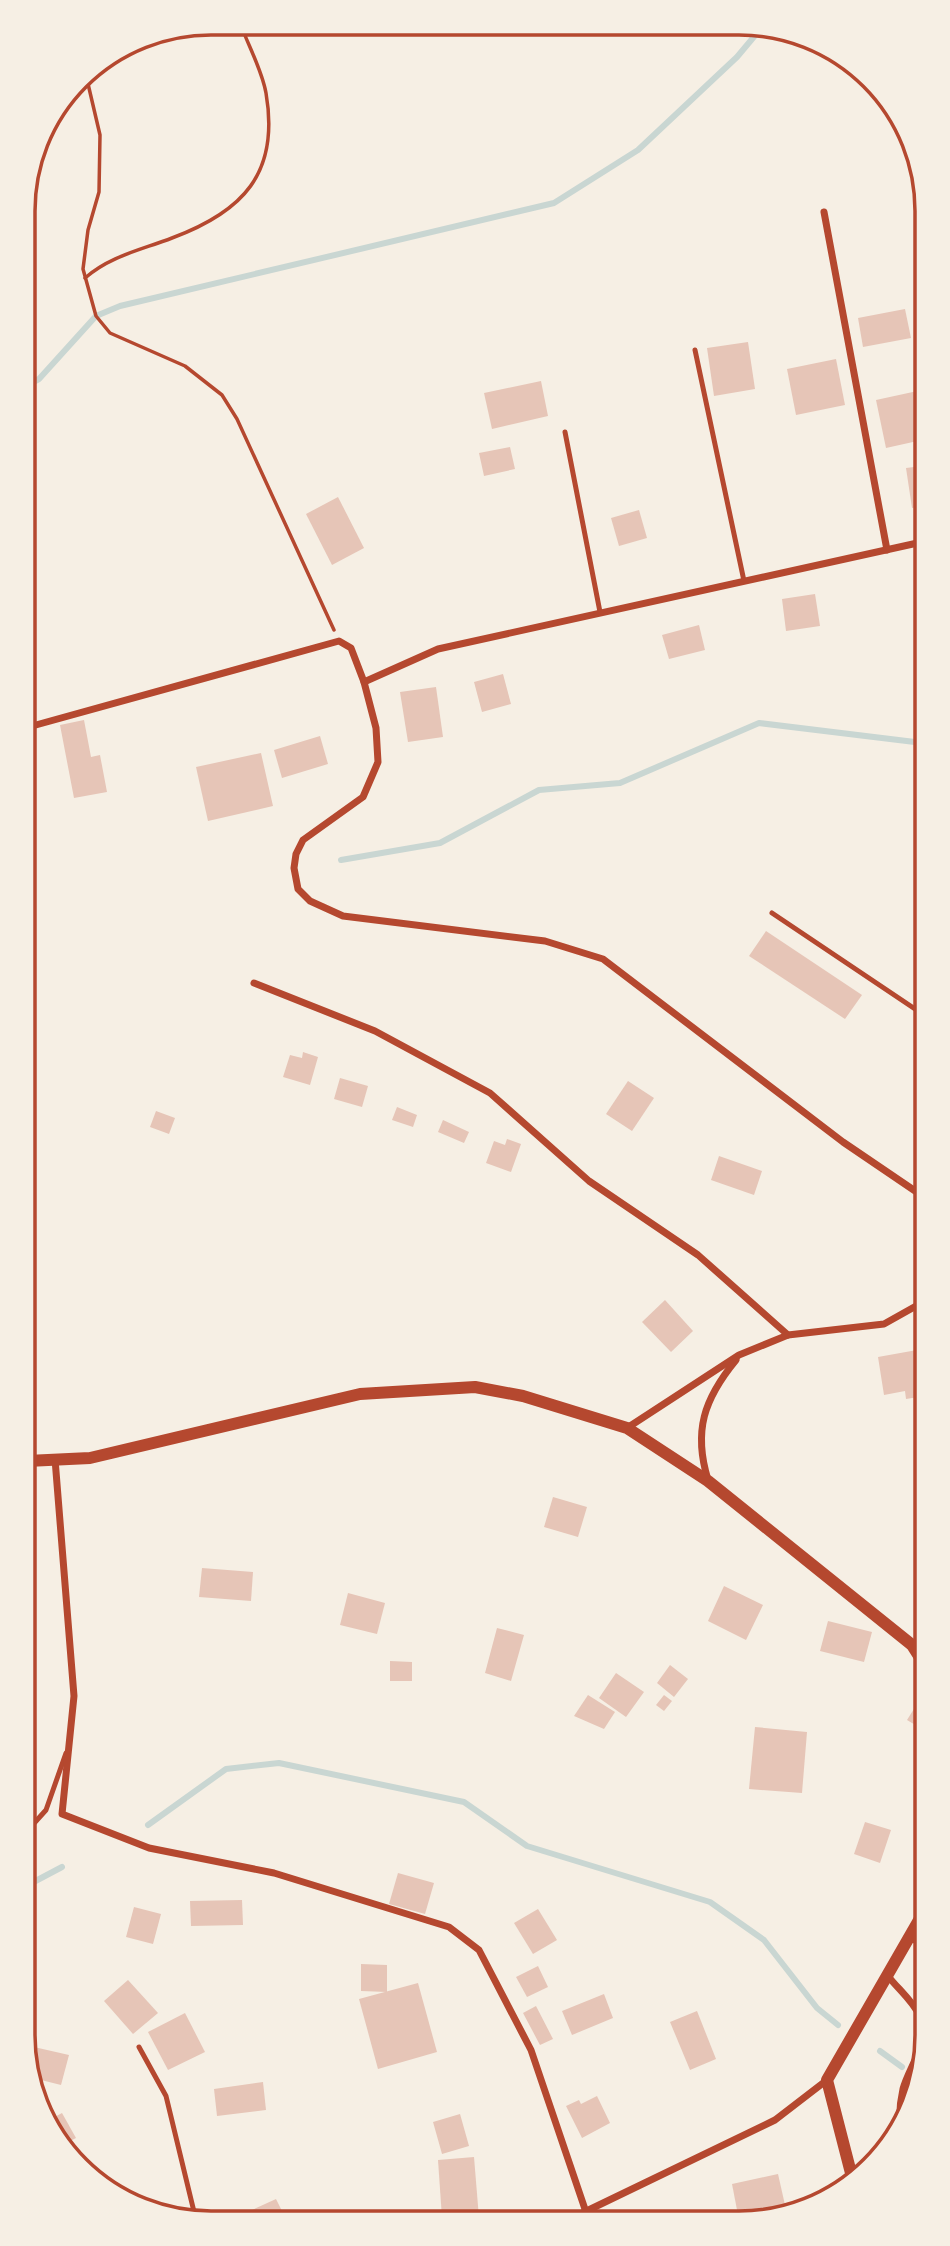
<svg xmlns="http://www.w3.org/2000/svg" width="950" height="2246" viewBox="0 0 950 2246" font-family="Raleway,sans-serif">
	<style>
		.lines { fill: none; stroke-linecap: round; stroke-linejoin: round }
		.stream { stroke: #c9d6d2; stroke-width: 6 }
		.building { fill: #e6c5b7 }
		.path { stroke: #b5482f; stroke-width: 3.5 }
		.service { stroke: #b5482f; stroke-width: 5 }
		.minor { stroke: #b5482f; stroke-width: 7 }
		.tertiary { stroke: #b5482f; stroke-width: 12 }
		.rim { fill: none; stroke: #b5482f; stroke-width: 3.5 }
	</style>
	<rect width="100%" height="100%" fill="#f6efe4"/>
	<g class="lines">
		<!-- stream -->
		<g class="stream">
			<path d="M24 387 39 379 96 316 120 306 554 203 638 150 737 57 763 26"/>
			<path d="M341 860 440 843 539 790 620 783 759 723 923 743"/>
			<path d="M148 1825 226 1769 279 1763 464 1802 527 1846 710 1902 764 1940 817 2008 838 2025"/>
			<path d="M28 1885 62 1867"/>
			<path d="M880 2051 902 2067"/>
		</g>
	</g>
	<!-- building -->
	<g class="building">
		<path d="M905 309 911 338 863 347 858 318Z"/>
		<path d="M748 342 755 389 714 396 707 348Z"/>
		<path d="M836 359 845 405 796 415 787 369Z"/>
		<path d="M541 381 548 416 492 429 484 393Z"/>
		<path d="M922 390V440L886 448 876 400Z"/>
		<path d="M510 447 515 469 484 476 479 453Z"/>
		<path d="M922 466V506L912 508 906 468Z"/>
		<path d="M338 497 364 548 332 565 306 514Z"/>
		<path d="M639 510 647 538 619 546 611 518Z"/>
		<path d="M815 594 820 626 786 631 782 599Z"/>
		<path d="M699 625 705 650 669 659 662 635Z"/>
		<path d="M503 674 511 704 482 712 474 682Z"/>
		<path d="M436 687 443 737 408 742 400 692Z"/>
		<path d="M84 720 91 757 100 755 107 792 74 798 60 725Z"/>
		<path d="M320 736 328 764 282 778 274 750Z"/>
		<path d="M261 753 273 806 208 821 196 767Z"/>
		<path d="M766 931 862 995 845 1019 749 956Z"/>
		<path d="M303 1052 318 1057 310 1085 283 1077 290 1055 302 1058Z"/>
		<path d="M340 1078 368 1086 362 1107 334 1099Z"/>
		<path d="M628 1081 654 1098 632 1131 606 1114Z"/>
		<path d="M397 1107 417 1115 413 1127 392 1120Z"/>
		<path d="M156 1111 175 1118 169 1134 150 1127Z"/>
		<path d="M443 1120 469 1132 464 1143 438 1132Z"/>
		<path d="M507 1139 521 1144 511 1172 486 1163 494 1141 505 1145Z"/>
		<path d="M719 1156 762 1171 754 1195 711 1180Z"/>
		<path d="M665 1300 693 1331 671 1352 642 1322Z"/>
		<path d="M917 1350 925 1396 906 1399 905 1391 884 1395 878 1357Z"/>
		<path d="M553 1497 587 1507 578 1537 544 1527Z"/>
		<path d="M202 1568 253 1572 251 1601 199 1597Z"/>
		<path d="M724 1586 763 1605 746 1640 708 1621Z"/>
		<path d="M348 1593 385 1603 377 1634 340 1625Z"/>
		<path d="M828 1621 872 1632 864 1662 820 1651Z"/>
		<path d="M497 1628 524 1635 511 1681 485 1673Z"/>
		<path d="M390 1661 412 1662V1681H390Z"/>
		<path d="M670 1665 688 1679 674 1697 657 1683Z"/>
		<path d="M616 1673 644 1692 626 1717 599 1698Z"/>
		<path d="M588 1695 615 1712 604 1729 574 1716Z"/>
		<path d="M664 1695 672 1701 664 1711 656 1705Z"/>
		<path d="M922 1696 926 1698V1723L922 1729 907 1720Z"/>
		<path d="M755 1727 807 1732 802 1793 749 1789Z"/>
		<path d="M865 1822 891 1830 880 1863 854 1854Z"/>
		<path d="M398 1873 434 1883 425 1914 389 1904Z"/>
		<path d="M242 1900 243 1925 191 1926 190 1901Z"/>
		<path d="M134 1907 161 1914 153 1944 126 1937Z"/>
		<path d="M538 1909 557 1940 533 1954 514 1923Z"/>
		<path d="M361 1964 387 1965V1992L361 1991Z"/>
		<path d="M538 1966 548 1987 527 1997 516 1977Z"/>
		<path d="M128 1980 158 2013 133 2034 104 2001Z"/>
		<path d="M418 1983 437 2052 378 2069 359 1999Z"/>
		<path d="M604 1994 613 2018 572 2035 562 2011Z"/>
		<path d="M536 2006 553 2039 540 2045 523 2013Z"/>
		<path d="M697 2011 716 2059 690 2070 670 2022Z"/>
		<path d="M185 2013 205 2052 168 2070 148 2032Z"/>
		<path d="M34 2047 69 2055 61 2085 29 2077Z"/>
		<path d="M263 2082 266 2110 217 2116 214 2089Z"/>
		<path d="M597 2096 610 2123 582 2138 566 2106 579 2100 581 2104Z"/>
		<path d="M62 2113 76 2138 66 2143 51 2119Z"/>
		<path d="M460 2114 469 2146 442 2154 433 2122Z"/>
		<path d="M474 2157 479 2218H442L438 2160Z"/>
		<path d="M778 2174 785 2205 738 2215 732 2184Z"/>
		<path d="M276 2199 286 2219H243L241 2215Z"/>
	</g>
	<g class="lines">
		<!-- path -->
		<g class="path">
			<path d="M85 71 100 135 99 192 88 230 83 269 96 316 110 333 185 366 222 395 237 419 334 630"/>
			<path d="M85 278C110 256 141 250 172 238 242 212 280 174 266 93 262 70 248 45 240 23"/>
		</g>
		<!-- service -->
		<g class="service">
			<path d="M695 350 744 581"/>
			<path d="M565 432 600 612"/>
			<path d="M772 913 924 1015"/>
			<path d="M28 1830 46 1810 66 1753"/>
			<path d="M909 1939 926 1945"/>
			<path d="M139 2047 166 2096 196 2220"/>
		</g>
		<!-- minor -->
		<g class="minor">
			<path d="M824 212 887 550"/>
			<path d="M364 682 438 649 922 542"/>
			<path d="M25 728 339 641 351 648 364 682 376 728 378 762 363 797 303 840 296 854 294 868 298 889 310 901 343 916 545 941 603 959 843 1142 924 1197"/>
			<path d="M254 983 375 1031 490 1093 589 1181 698 1255 788 1335"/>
			<path d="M627 1428 739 1355 788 1335 884 1324 925 1301"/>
			<path d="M55 1459 74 1696 62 1814 149 1848 274 1873 449 1927 479 1950 531 2050 588 2218"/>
			<path d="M708 1480C693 1431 704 1399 736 1360"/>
			<path d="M888 1976C897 1988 913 2001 919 2015 932 2040 909 2066 903 2089 900 2102 899 2114 900 2127"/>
			<path d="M572 2218 775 2120 827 2080"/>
		</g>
		<!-- tertiary -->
		<g class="tertiary">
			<path d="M27 1461 90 1458 360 1394 475 1387 523 1396 627 1428 708 1481 912 1645 926 1667"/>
			<path d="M852 2177 827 2080 926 1908"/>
		</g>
	</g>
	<!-- crop -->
	<path d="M0 0H950V2246H0ZM211 35H739A176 176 0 0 1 915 211V2035A176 176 0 0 1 739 2211H211A176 176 0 0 1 35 2035V211A176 176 0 0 1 211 35Z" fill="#f6efe4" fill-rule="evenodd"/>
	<path class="rim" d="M211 35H739A176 176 0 0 1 915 211V2035A176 176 0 0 1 739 2211H211A176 176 0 0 1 35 2035V211A176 176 0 0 1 211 35Z"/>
</svg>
